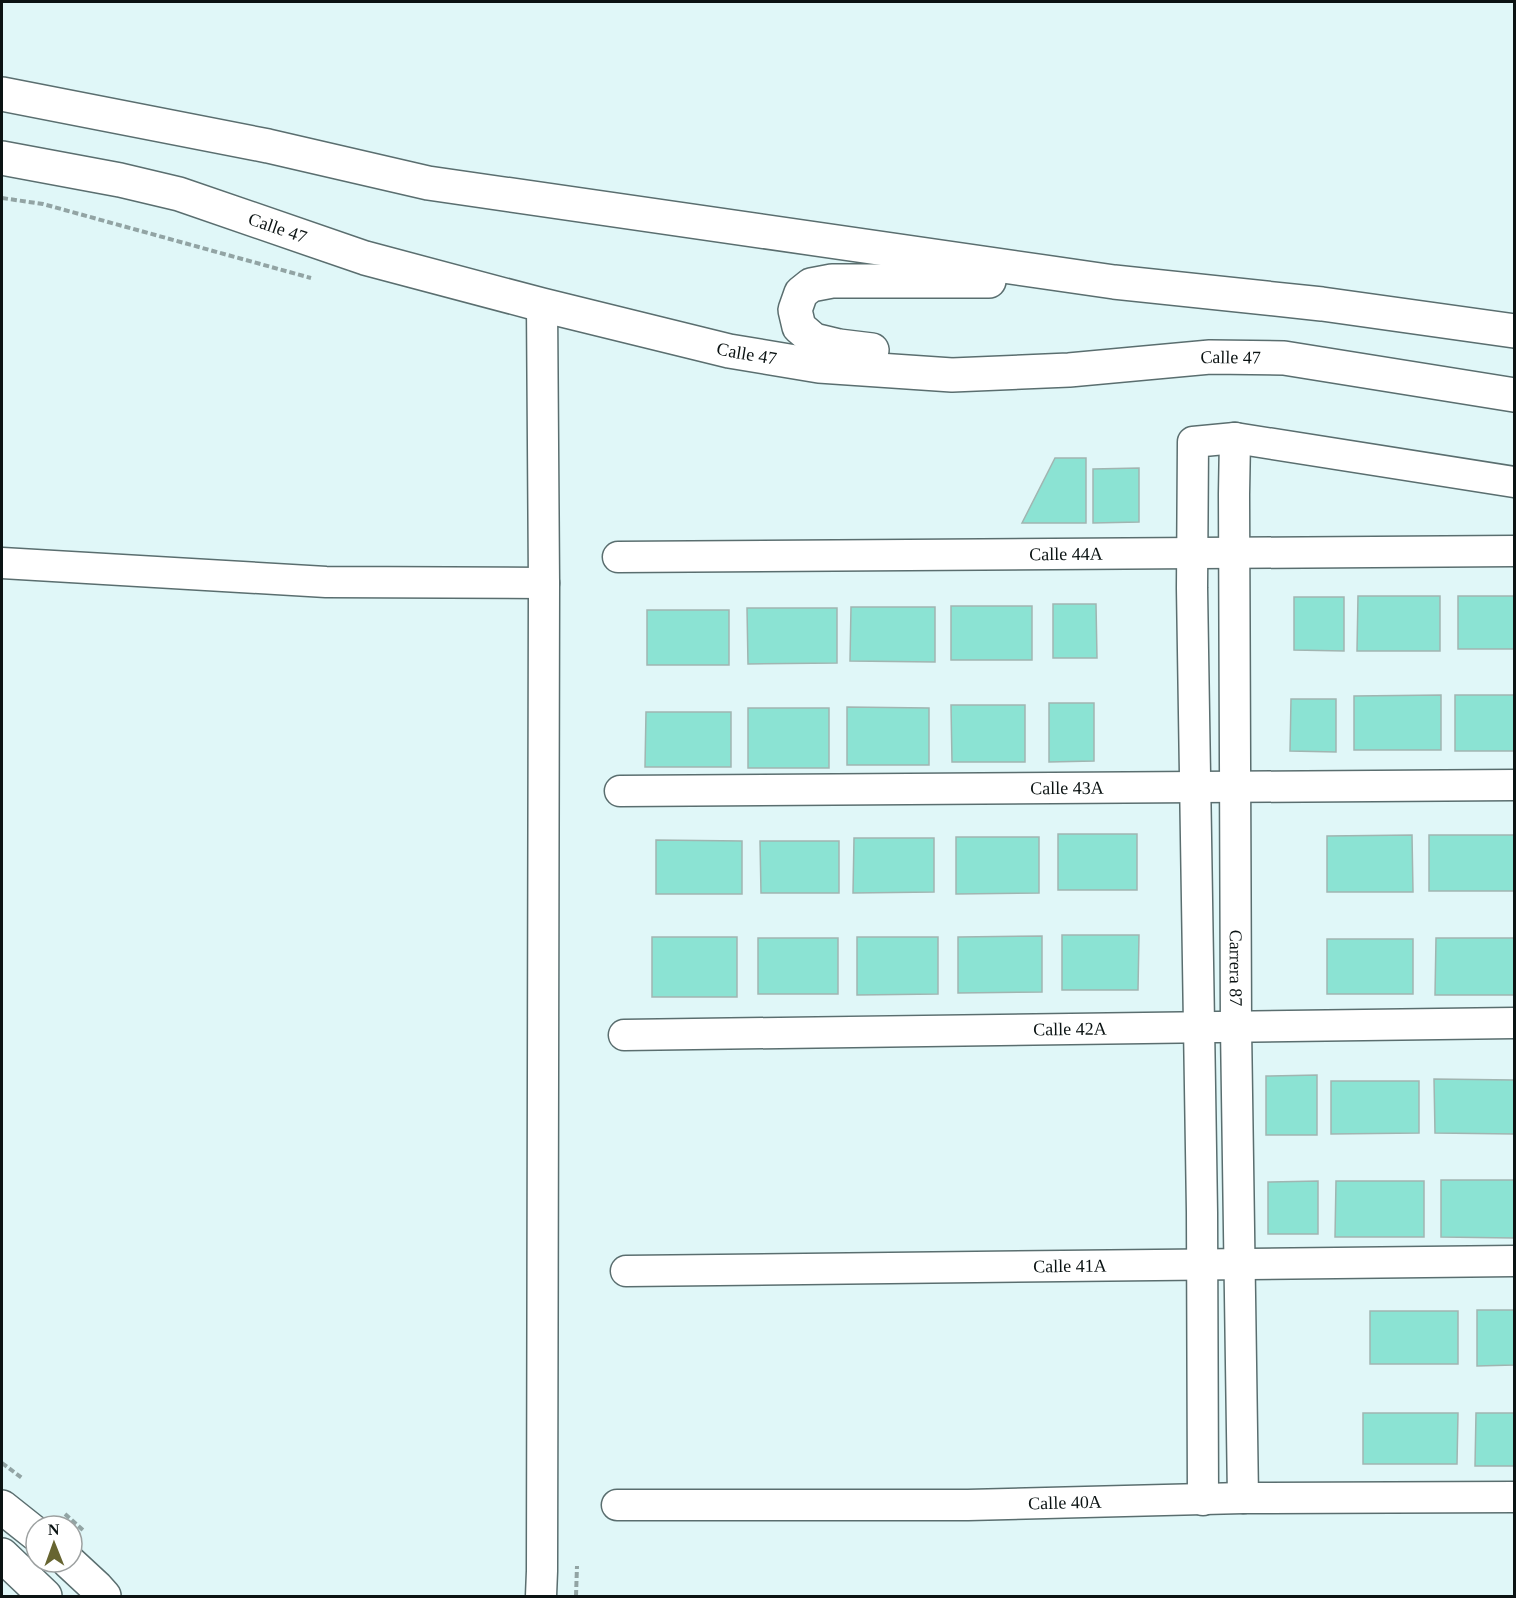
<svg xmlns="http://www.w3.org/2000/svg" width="1516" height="1598" viewBox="0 0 1516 1598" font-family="Georgia,serif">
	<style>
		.building { fill: #8be3d3; stroke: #a1b5b1; stroke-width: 1.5 }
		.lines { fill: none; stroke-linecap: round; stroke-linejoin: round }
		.minor-casing { stroke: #5a6e6f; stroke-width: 33 }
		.tertiary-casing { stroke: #5a6e6f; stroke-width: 36 }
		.secondary-casing { stroke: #5a6e6f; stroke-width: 36 }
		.path { stroke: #92a4a4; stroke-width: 4; stroke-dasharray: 6 3; stroke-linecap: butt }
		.minor { stroke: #fff; stroke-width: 30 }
		.tertiary { stroke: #fff; stroke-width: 33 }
		.secondary { stroke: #fff; stroke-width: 33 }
		.labels { text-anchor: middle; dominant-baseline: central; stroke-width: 5; stroke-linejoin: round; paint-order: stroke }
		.street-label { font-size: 18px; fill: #0b1313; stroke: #fff }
	</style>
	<rect width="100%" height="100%" fill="#e0f7f8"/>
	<!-- building -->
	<g class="building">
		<path d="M1055 458H1086V523H1022Z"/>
		<path d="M1139 468V522L1093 523V469Z"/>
		<path d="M1358 596H1440V651H1357Z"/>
		<rect x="1458" y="596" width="56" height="53"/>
		<path d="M1294 597H1344V651L1294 650Z"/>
		<path d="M1053 604H1096L1097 658H1053Z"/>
		<rect x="951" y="606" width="81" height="54"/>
		<path d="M851 607H935V662L850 661Z"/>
		<path d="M747 608H837V663L748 664Z"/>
		<rect x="647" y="610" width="82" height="55"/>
		<path d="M1441 695V750H1354V696Z"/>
		<rect x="1455" y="695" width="59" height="56"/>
		<path d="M1291 699H1336V752L1290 751Z"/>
		<path d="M1049 703H1094V761L1049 762Z"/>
		<path d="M951 705H1025V762H952Z"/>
		<path d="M847 707 929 708V765H847Z"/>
		<rect x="748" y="708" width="81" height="60"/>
		<path d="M646 712H731V767H645Z"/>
		<rect x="1058" y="834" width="79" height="56"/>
		<path d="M1412 835 1413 892H1327V836Z"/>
		<rect x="1429" y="835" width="85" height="56"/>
		<path d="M956 837H1039V893L956 894Z"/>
		<path d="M854 838H934V892L853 893Z"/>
		<path d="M656 840 742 841V894H656Z"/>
		<path d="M760 841H839V893H761Z"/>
		<path d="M1062 935H1139L1138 990H1062Z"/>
		<path d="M1042 936V992L958 993V937Z"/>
		<rect x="652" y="937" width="85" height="60"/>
		<path d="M857 937H938V994L857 995Z"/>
		<rect x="758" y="938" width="80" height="56"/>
		<path d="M1436 938H1514V995H1435Z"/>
		<rect x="1327" y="939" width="86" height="55"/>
		<path d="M1317 1075V1135H1266V1076Z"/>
		<path d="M1434 1079 1514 1080V1134L1435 1133Z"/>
		<path d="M1331 1081H1419V1133L1331 1134Z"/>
		<path d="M1441 1180H1514V1238L1441 1237Z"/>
		<path d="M1318 1181V1234H1268V1182Z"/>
		<path d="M1336 1181H1424V1237H1335Z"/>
		<path d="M1477 1310H1514V1365L1477 1366Z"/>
		<rect x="1370" y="1311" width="88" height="53"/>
		<path d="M1363 1413H1458L1457 1464H1363Z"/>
		<path d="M1476 1413H1514V1466H1475Z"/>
	</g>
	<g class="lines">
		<defs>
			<g id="minor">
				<path id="s1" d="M1235 438 1234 494 1236 1027 1243 1498"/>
				<path id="s2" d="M618 557 1514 551"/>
				<path d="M2 563 326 582 544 583"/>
				<path id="s3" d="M620 791 1514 785"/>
				<path id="s4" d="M624 1035 1514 1023"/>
				<path id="s5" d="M626 1271 1514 1261"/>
				<path d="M1203 1500 1202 1212 1192 588 1193 442 1235 438 1514 482"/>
				<path id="s6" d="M617 1505H968L1243 1498 1514 1497"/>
				<path d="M541 1596 542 1571 544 583 542 305"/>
			</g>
			<g id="tertiary">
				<path d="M2 1507 36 1534"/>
				<path d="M2 1555 45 1596"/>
				<path d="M69 1562 96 1587 104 1596"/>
			</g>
			<g id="secondary">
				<path d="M2 94 268 146 428 183 1114 282 1322 304 1514 331"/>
				<path id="s7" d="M2 158 120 180 179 194 365 258 542 305 729 351 819 366 952 375 1069 370 1210 357 1284 358 1514 395"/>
				<path d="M872 350 839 346 814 340 799 327 795 310 801 293 811 285 832 281H989"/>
			</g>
		</defs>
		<!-- minor casing -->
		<use href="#minor" class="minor-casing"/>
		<!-- tertiary casing -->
		<use href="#tertiary" class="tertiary-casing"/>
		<!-- secondary casing -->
		<use href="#secondary" class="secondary-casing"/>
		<!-- path -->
		<g class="path">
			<path d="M2 198 43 204 311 278"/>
			<path d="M2 1463 22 1478"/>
			<path d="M65 1514 84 1531"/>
			<path d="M576 1596 577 1566"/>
		</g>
		<!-- minor -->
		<use href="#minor" class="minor"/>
		<!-- tertiary -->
		<use href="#tertiary" class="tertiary"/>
		<!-- secondary -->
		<use href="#secondary" class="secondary"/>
	</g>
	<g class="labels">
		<!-- street labels -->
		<g class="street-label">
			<text stroke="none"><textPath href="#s7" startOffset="285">Calle 47</textPath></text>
			<text stroke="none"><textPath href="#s7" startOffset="771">Calle 47</textPath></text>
			<text stroke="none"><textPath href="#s7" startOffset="1257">Calle 47</textPath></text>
			<text stroke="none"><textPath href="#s2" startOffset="448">Calle 44A</textPath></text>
			<text stroke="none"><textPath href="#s3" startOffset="447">Calle 43A</textPath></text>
			<text stroke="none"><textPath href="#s1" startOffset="530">Carrera 87</textPath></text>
			<text stroke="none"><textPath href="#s4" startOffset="446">Calle 42A</textPath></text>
			<text stroke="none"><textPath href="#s5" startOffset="444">Calle 41A</textPath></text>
			<text stroke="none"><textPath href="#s6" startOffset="448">Calle 40A</textPath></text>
		</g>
	</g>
	<!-- border -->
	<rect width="1516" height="1598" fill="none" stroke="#0b1313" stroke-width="6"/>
	<!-- north arrow -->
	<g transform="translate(54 1544) rotate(359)"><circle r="28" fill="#ffffff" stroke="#9da1a1" stroke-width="1.5"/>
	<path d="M0-4.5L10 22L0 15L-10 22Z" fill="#676531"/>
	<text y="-9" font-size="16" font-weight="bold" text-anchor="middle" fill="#0b1313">N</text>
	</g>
</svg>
